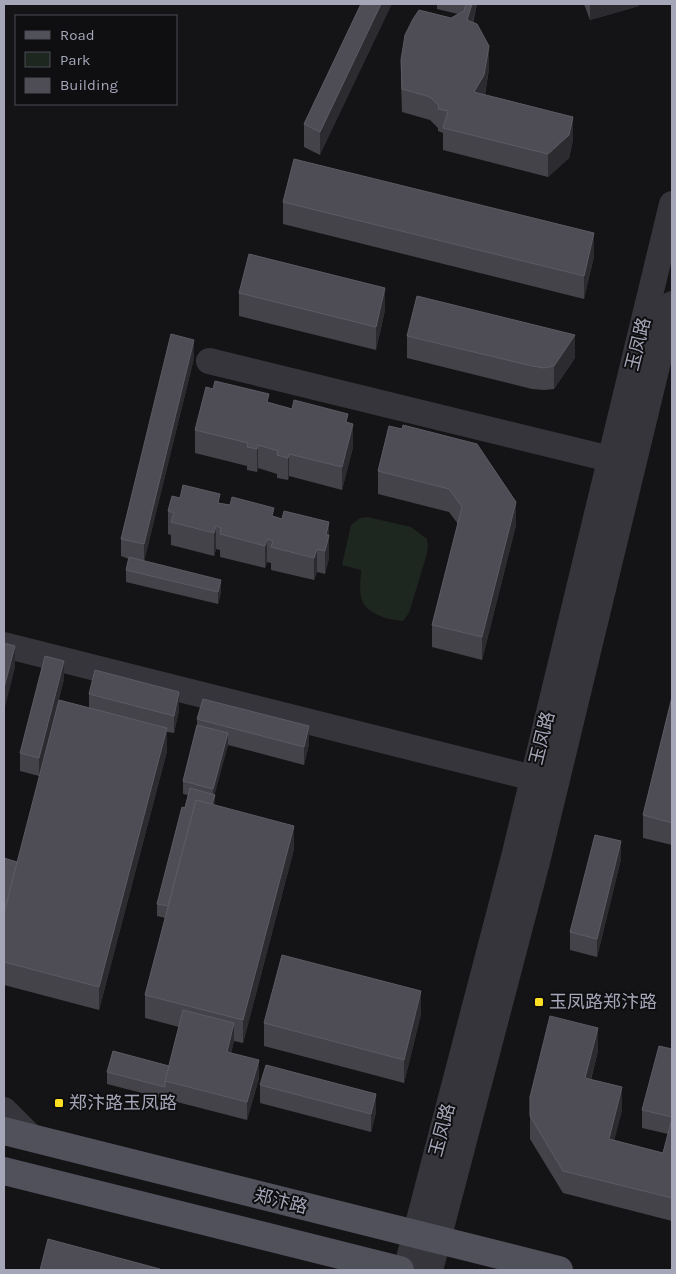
<svg xmlns="http://www.w3.org/2000/svg" width="676" height="1274" viewBox="0 0 676 1274" font-family="Karla,'Noto Sans SC',sans-serif">
	<style>
		.green { fill: #1e2620 }
		.lines { fill: none; stroke-linecap: round; stroke-linejoin: round }
		.minor { stroke: #35353b; stroke-width: 26 }
		.major { stroke: #50515b; stroke-width: 28 }
		.wall { fill: #434349 }
		.shaded-wall { fill: #2c2b30 }
		.building { fill: #4e4d55; stroke: #5c5b65 }
		.poi-dot { fill: #ffdf23; stroke: #0f0f11; stroke-width: 2 }
		.labels { text-anchor: middle; dominant-baseline: central; stroke-width: 4; stroke-linejoin: round; paint-order: stroke }
		.street-label { font-size: 18px; fill: #a5a7b8; stroke: #0f0f11 }
		.poi-label { font-size: 18px; fill: #a5a7b8; stroke: #0f0f11; text-anchor: start }
	</style>
	<rect width="100%" height="100%" fill="#141416"/>
	<!-- green -->
	<path class="green" d="M368 517 411 527 427 539 428 547 426 557 409 613 403 621C389 620 364 614 361 597 359 589 361 578 361 570L342 565 351 525 360 518Z"/>
	<g class="lines">
		<!-- minor -->
		<g class="minor">
			<path d="M209 361 610 459"/>
			<path d="M4 645 533 778"/>
			<path d="M4 1110 32 1138"/>
			<path d="M406 1270 514 857 672 204"/>
			<path d="M430 1270 537 862 672 304"/>
		</g>
		<!-- major -->
		<g class="major">
			<path d="M4 1131 559 1270"/>
			<path d="M4 1171 400 1270"/>
		</g>
	</g>
	<!-- wall -->
	<g class="wall">
		<path d="M361 4 320 155 304 147V124Z"/>
		<path d="M437 4H477L473 23 489 69 485 95 573 140 569 158 548 177 443 150V133L438 131V128L430 120 402 112 401 83V60L451 18 458 14 437 9Z"/>
		<path d="M584 4H639V6L590 20Z"/>
		<path d="M283 202 594 256 584 299 283 224Z"/>
		<path d="M239 293 385 310 376 350 239 316Z"/>
		<path d="M407 336 575 358 554 389 544 390 532 389 407 358Z"/>
		<path d="M194 358 144 561 221 592 218 604 126 582V570L129 559 121 556V539Z"/>
		<path d="M269 403 348 423 353 447 342 490 289 476 288 480 277 478V474L258 468 257 472 247 470V466L195 453V430Z"/>
		<path d="M389 426 516 525 482 660 432 647V625L458 524 449 512 378 494V471Z"/>
		<path d="M180 498 220 503 274 516 329 545V558L325 574 317 572 314 580 271 570V563L267 562 265 568 220 557V550L216 549 214 556 171 545V535L168 534V511Z"/>
		<path d="M64 679 39 776 20 771V753Z"/>
		<path d="M89 694 179 710 174 733 167 732V751L99 1010 4 985V858L17 862 89 708Z"/>
		<path d="M672 697V845L643 838V815Z"/>
		<path d="M197 719 309 744 304 765 228 745 214 795 215 805 294 849 243 1043 234 1041 231 1053 259 1078 247 1120 107 1084V1072L169 1066 179 1027 145 1018V995L165 918 157 916V904L188 795 183 794V781L197 725Z"/>
		<path d="M621 859 597 957 570 950V932Z"/>
		<path d="M421 1014 404 1083 264 1046V1023Z"/>
		<path d="M672 1049V1221L563 1193 530 1139V1097L598 1051 591 1080 622 1110 614 1140 663 1153 668 1134 642 1128V1110Z"/>
		<path d="M260 1085 376 1112 371 1132 260 1103Z"/>
	</g>
	<!-- shaded-wall -->
	<g class="shaded-wall">
		<path d="M381 4H392L320 155V132Z"/>
		<path d="M472 4H477L467 43V20Z"/>
		<path d="M590 4H639V6L590 20Z"/>
		<path d="M489 46V69L484 98 474 92Z"/>
		<path d="M573 117V140L569 158 548 177V154Z"/>
		<path d="M594 233V256L584 299V276Z"/>
		<path d="M385 288V310L376 350V327Z"/>
		<path d="M575 335V358L554 389V366Z"/>
		<path d="M194 340V358L144 562V544Z"/>
		<path d="M353 424V447L342 490V467Z"/>
		<path d="M258 445V468L257 472V449Z"/>
		<path d="M289 454V476L288 480V458Z"/>
		<path d="M516 502V525L482 660V637Z"/>
		<path d="M329 522V558L325 574V551L326 535Z"/>
		<path d="M216 526V549L214 556V533Z"/>
		<path d="M267 539V562L265 568V546Z"/>
		<path d="M317 549V572L314 580V558Z"/>
		<path d="M221 580V592L218 604V592Z"/>
		<path d="M15 646V668L4 711V688Z"/>
		<path d="M64 661V679L39 776V758Z"/>
		<path d="M179 692V710L174 733V716Z"/>
		<path d="M309 726V744L304 765V747Z"/>
		<path d="M167 728V751L99 1010V987Z"/>
		<path d="M228 733V745L213 801V789Z"/>
		<path d="M215 795V807L210 814Z"/>
		<path d="M294 826V849L243 1043V1020Z"/>
		<path d="M621 841V859L597 957V939Z"/>
		<path d="M421 991V1014L404 1083V1060Z"/>
		<path d="M234 1023V1041L227 1070V1052Z"/>
		<path d="M598 1028V1051L585 1101V1078Z"/>
		<path d="M259 1060V1078L247 1120V1102Z"/>
		<path d="M622 1087V1110L609 1162V1139Z"/>
		<path d="M376 1094V1112L371 1132V1114Z"/>
	</g>
	<!-- building -->
	<g class="building">
		<path d="M361 4H381L320 132 304 124Z"/>
		<path d="M466 4H472L467 20 477 24 489 46 484 75 474 92 573 117 569 135 548 154 443 128 448 111 438 109 439 106 430 97 402 89 401 60 405 35 413 19 419 10 451 18 464 11Z"/>
		<path d="M294 159 594 233 584 276 283 202Z"/>
		<path d="M249 254 385 288 376 327 239 293Z"/>
		<path d="M417 296 575 335 554 366 544 368 532 366 407 336Z"/>
		<path d="M171 334 194 340 144 544 121 539Z"/>
		<path d="M215 381 269 394 267 402 292 409 294 400 348 414 346 422 353 424 342 467 289 454 288 458 277 455 278 451 258 445 257 449 247 447 248 443 195 430 206 387 213 389Z"/>
		<path d="M403 425 477 444 516 502 482 637 432 625 462 507 449 489 378 471 389 426 402 429Z"/>
		<path d="M183 485 220 494 218 503 230 505 232 497 274 508 272 516 282 519 284 511 329 522 326 535H329L325 551 317 549 314 558 271 547 273 541 267 539 265 546 220 534 221 528 216 526 214 533 171 522 174 513 168 511 172 496 180 498Z"/>
		<path d="M129 557 221 580 218 592 126 570Z"/>
		<path d="M4 643 15 646 4 688Z"/>
		<path d="M45 656 64 661 39 758 20 753Z"/>
		<path d="M95 670 179 692 174 716 89 694Z"/>
		<path d="M672 697V823L643 815Z"/>
		<path d="M203 699 309 726 304 747 197 719Z"/>
		<path d="M59 700 167 728 99 987 4 962V913Z"/>
		<path d="M197 725 228 733 213 789 183 781Z"/>
		<path d="M190 788 215 795 212 804 196 800 168 906 157 904 182 807 185 808Z"/>
		<path d="M196 800 294 826 243 1020 145 995Z"/>
		<path d="M595 835 621 841 597 939 570 932Z"/>
		<path d="M4 858 17 862 4 913Z"/>
		<path d="M282 955 421 991 404 1060 264 1023Z"/>
		<path d="M183 1010 234 1023 227 1052 259 1060 247 1102 165 1081Z"/>
		<path d="M550 1016 598 1028 585 1078 622 1087 609 1139 663 1153 672 1118V1198L563 1171 530 1116V1097Z"/>
		<path d="M659 1046 672 1049V1117L642 1110Z"/>
		<path d="M113 1051 169 1066 165 1081V1087L107 1072Z"/>
		<path d="M266 1065 376 1094 371 1114 260 1085Z"/>
		<path d="M48 1239 160 1269 159 1270H40Z"/>
	</g>
	<!-- markers -->
	<g class="poi-dot">
		<rect x="534" y="997" width="10" height="10" rx="2.5"/>
		<rect x="54" y="1098" width="10" height="10" rx="2.5"/>
	</g>
	<g class="labels">
		<!-- street labels -->
		<g class="street-label">
			<text transform="translate(638 344) rotate(-76)">玉凤路</text>
			<text transform="translate(542 738) rotate(-76)">玉凤路</text>
			<text transform="translate(442 1130) rotate(-75)">玉凤路</text>
			<text transform="translate(281 1201) rotate(14)">郑汴路</text>
		</g>
		<!-- poi labels -->
		<g class="poi-label">
			<text x="549" y="1002">玉凤路郑汴路</text>
			<text x="69" y="1103">郑汴路玉凤路</text>
		</g>
	</g>
	<!-- border -->
	<rect width="676" height="1274" fill="none" stroke="#a5a7b8" stroke-width="10"/>
	<!-- legend -->
	<rect x="15" y="15" width="162" height="90" fill="#0f0f11" stroke="#4b4c54"/>
	<rect x="25" y="31" width="25" height="8" fill="#50515b" stroke="#4b4c54"/>
	<text x="60" y="40" font-size="15" fill="#a5a7b8">Road</text>
	<rect x="25" y="52" width="25" height="15" fill="#1e2620" stroke="#4b4c54"/>
	<text x="60" y="65" font-size="15" fill="#a5a7b8">Park</text>
	<rect x="25" y="78" width="25" height="15" fill="#4e4d55" stroke="#4b4c54"/>
	<text x="60" y="90" font-size="15" fill="#a5a7b8">Building</text>
</svg>
